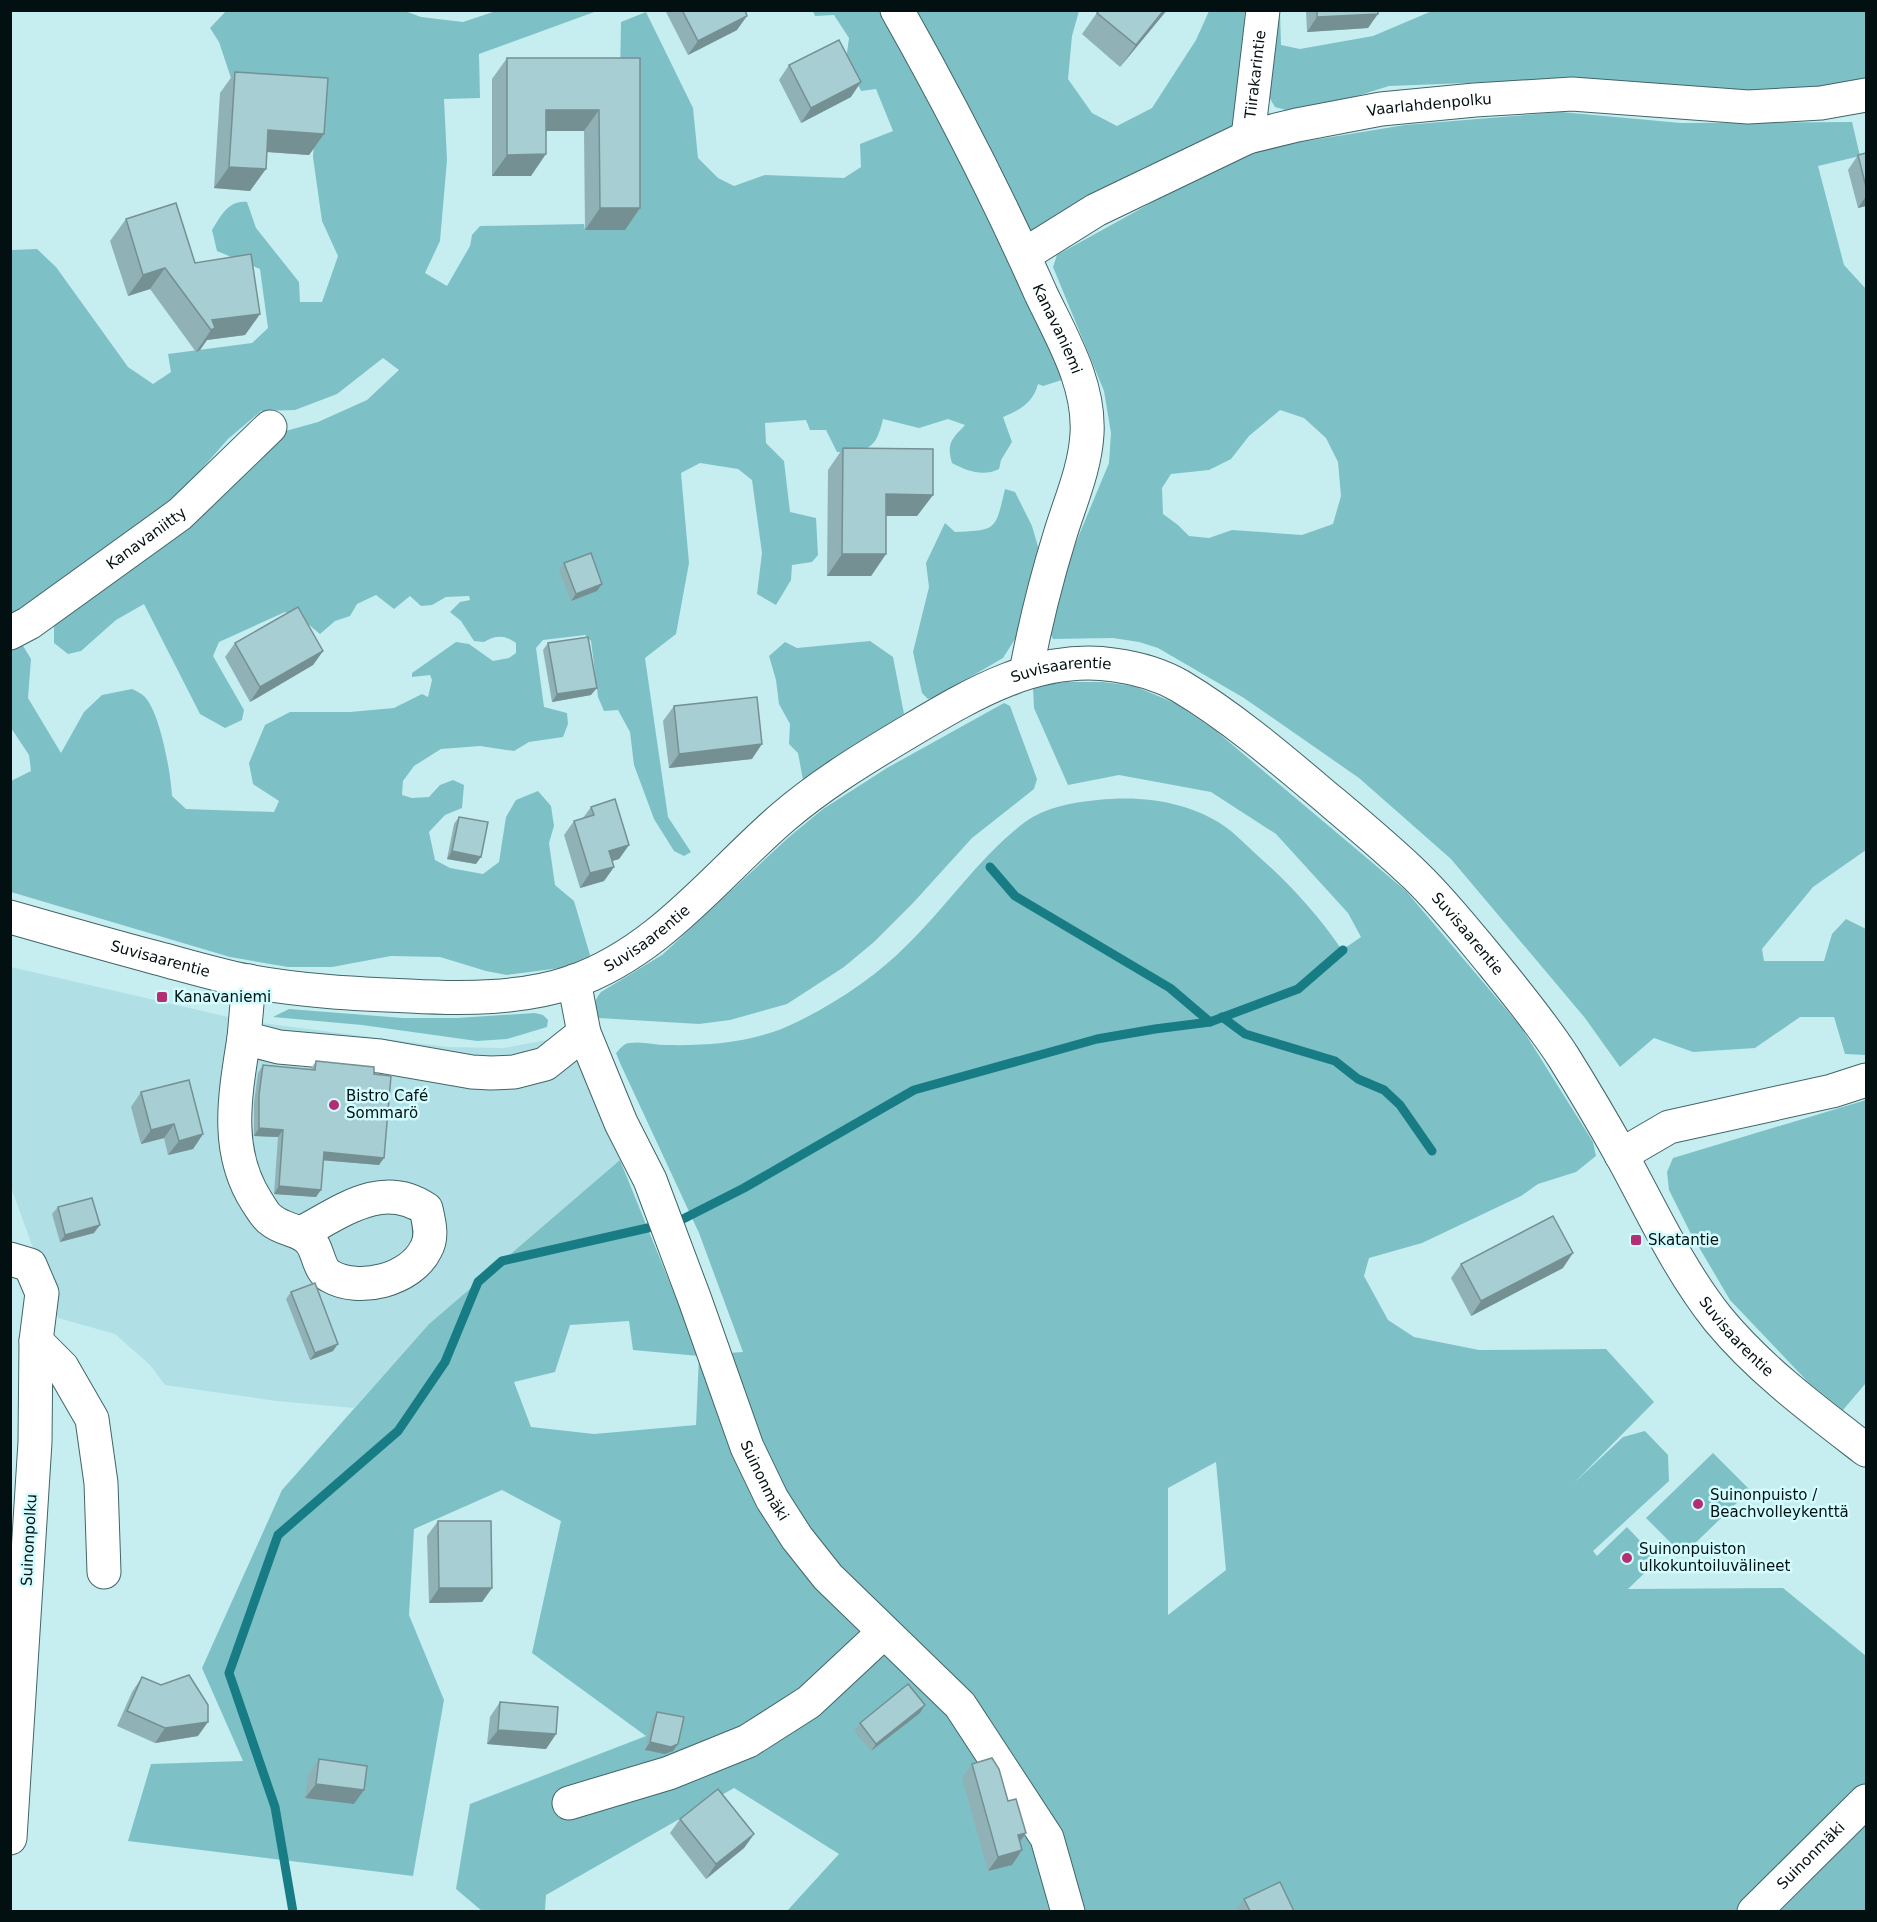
<svg xmlns="http://www.w3.org/2000/svg" width="1877" height="1922" viewBox="0 0 1877 1922" font-family="'DejaVu Sans',sans-serif">
	<style>
		.built { fill: #b0e0e5 }
		.green { fill: #7dc1c7; fill-rule: evenodd }
		.lines { fill: none; stroke-linecap: round; stroke-linejoin: round }
		.stream { stroke: #187c84; stroke-width: 9 }
		.minor-casing { stroke: #416568; stroke-width: 35 }
		.minor { stroke: #fff; stroke-width: 33 }
		.wall { fill: #90b1b5 }
		.shaded-wall { fill: #759093 }
		.building { fill: #a7ced2; stroke: #759093; stroke-width: 1.5 }
		.poi-dot { fill: #b32e75; stroke: #d3fcff; stroke-width: 2 }
		.labels { text-anchor: middle; dominant-baseline: central; stroke-width: 5; stroke-linejoin: round; paint-order: stroke }
		.street-label { font-size: 15px; fill: #031011; stroke: #d3fcff }
		.poi-label { font-size: 15px; fill: #031011; stroke: #d3fcff; text-anchor: start }
	</style>
	<rect width="100%" height="100%" fill="#c6eef1"/>
	<!-- built -->
	<path class="built" d="M11 967 246 1021 447 1047 504 1048 584 1033 620 1160 429 1324 354 1408 276 1401 165 1385 150 1365 115 1334 58 1318 11 1187Z"/>
	<!-- green -->
	<g class="green">
		<path d="M226 11H405L421 17 463 22 496 11H597L479 54 480 98 444 99 447 160 440 241 425 273 447 286 470 246 472 235 480 226 584 224 585 230 625 229 620 79 621 22 646 12 693 108 698 158 718 178 734 186 765 175 844 178 861 167 860 144 893 131 876 89 861 91 846 60 849 38 834 15 815 16 813 11H889L1065 379 1043 386 1038 384C1033 403 1020 410 1003 417L1012 442 1001 460 999 469C983 477 967 471 952 463 946 443 952 439 965 425L948 419 919 428 883 419C876 450 867 452 837 452L826 430H810L806 420 765 423 766 443 784 461 790 512 816 518 818 555 812 562 792 565 791 580 776 605 757 594 762 553 752 480 738 469 700 463 681 473 689 563 676 634 645 658 668 817 691 852 684 856 674 851 654 819 634 765 630 732 618 710 604 711 598 697 591 641 585 635 543 640 536 648 544 707 567 713 568 724 563 737 529 742 514 751 480 746 441 749 414 766 403 781 402 795 412 798 429 797 440 785 453 780 464 785 462 808 445 815 429 832 435 860 450 868 483 874 499 862 506 817 516 800 538 791 551 806 554 826 549 843 555 885 574 901 590 955 587 959 560 968 507 975 486 971 440 957 391 956 332 967H288L230 957 11 892V781L31 771 29 755 11 728 10 640 17 636 31 659 28 698 61 753 84 712 102 695 132 689C136 691 141 693 144 696 160 711 171 774 172 796L186 809 274 812 279 801 253 784 249 763 265 725 290 712H350L394 708 422 694 428 697 432 680 430 675 412 677V673L456 642 469 644 493 661 509 658 516 653V643C505 635 496 635 484 642L474 641 461 621 450 612 460 602 470 600 469 596 446 597 432 605 421 606 410 596 394 609 376 595 357 604 350 616 335 621 320 634 302 619 285 612 219 642 213 656 244 710 242 720 225 728 200 714 144 604 116 620 81 651 68 654 54 643V627L59 612 275 434 318 422 367 400 399 370 383 358 337 394 295 410 261 411 228 439 184 489 125 543 11 625V250L37 249 56 267 128 367 153 384 171 372 168 354 252 343 268 328 260 269 217 251 212 230C221 216 228 200 247 202L256 228 299 282 300 302H322L338 256 322 221 313 157 317 97 235 90 219 42 210 28Z"/>
		<path d="M914 11H1079L1072 36 1068 79 1092 113 1117 126 1152 108 1196 40 1209 11H1245L1238 126 1141 169 1030 234Z"/>
		<path d="M1270 11H1280L1281 45 1300 49 1373 36 1432 11H1866V83L1823 90H1677L1570 79 1389 86 1300 114 1275 107 1263 87Z"/>
		<path d="M1561 112 1681 123 1852 122 1860 156 1818 166 1844 265 1866 289V850L1813 887 1762 949 1764 961H1824L1832 934 1846 919 1866 929V1055L1845 1054 1834 1017H1800L1755 1048 1693 1052 1654 1038 1620 1067 1585 1018 1451 859 1359 778 1244 698 1158 648 1139 642 1113 638 1053 639 1050 633 1062 576 1109 463 1111 433 1104 391 1053 267 1057 255 1245 151 1405 125ZM1280 410 1304 418 1326 438 1338 462 1341 496 1333 524 1302 535 1232 530 1209 538 1189 536 1178 525 1163 514 1162 488 1171 474 1209 470 1231 459 1249 436Z"/>
		<path d="M1005 489 1015 492 1032 526 1039 550 1017 636 1003 658 938 696 928 699 922 693 913 652 929 587 926 563 945 523 955 532C998 530 995 530 1005 489Z"/>
		<path d="M870 641 893 657 904 714 853 745 803 780 798 753 789 744 790 724 779 704 776 680 769 656 785 642 797 648Z"/>
		<path d="M1066 682H1103L1134 686 1175 703 1216 731 1406 891 1521 1027 1593 1142 1596 1156 1576 1172 1538 1184 1521 1196 1422 1243 1369 1258 1364 1276 1388 1320 1414 1337 1479 1350 1606 1349 1654 1402 1574 1483 1623 1437 1645 1431 1668 1455 1669 1481 1593 1551 1597 1556 1627 1527 1658 1560 1628 1589 1783 1588 1866 1656V1911H787L839 1854 734 1788 546 1895 545 1911H482L456 1889 470 1804 646 1736 532 1653 561 1521 502 1490 414 1529 409 1615 444 1700 413 1876 128 1841 151 1764 243 1761 202 1668 282 1490 429 1324 620 1160 699 1355 743 1352 699 1233 620 1063 616 1053C620 1049 624 1043 630 1043 642 1041 655 1045 666 1045 712 1046 758 1042 799 1021 839 1001 878 975 909 943 949 904 980 856 1025 822 1046 807 1073 802 1098 800 1143 795 1194 802 1231 831 1244 842 1255 854 1268 865 1296 891 1320 918 1342 950L1361 937 1348 913 1276 834 1211 792 1119 775 1068 785 1034 708 1033 687ZM629 1321 633 1350 699 1356 696 1425 594 1434 531 1427 514 1382 555 1372 570 1325ZM1216 1462 1226 1570 1168 1615V1488Z"/>
		<path d="M1004 703 1010 706 1037 779 1034 789 972 838 913 903 874 942 844 967 787 1004 730 1020 699 1024 598 1018C593 1007 594 1000 601 992L662 955 789 837 823 809 887 768Z"/>
		<path d="M289 1009 403 1018H457L535 1013 543 1015 548 1020 547 1027 507 1039 477 1041 362 1025 273 1017Z"/>
		<path d="M1866 1100V1383L1843 1410 1809 1383 1730 1300 1690 1232 1669 1190 1667 1172 1673 1158Z"/>
		<path d="M1713 1453 1750 1490 1683 1555 1646 1518Z"/>
	</g>
	<g class="lines">
		<!-- stream -->
		<g class="stream">
			<path d="M990 867 1015 896 1170 988 1210 1022"/>
			<path d="M1222 1017 1245 1034 1335 1061 1358 1079 1384 1090 1400 1105 1432 1151"/>
			<path d="M681 1220 744 1188 914 1090 1097 1039 1155 1029 1210 1022 1298 989 1343 950"/>
			<path d="M293 1912 275 1807 229 1673 278 1535 398 1431 445 1362 478 1282 502 1261 652 1227"/>
		</g>
		<defs>
			<g id="minor">
				<path id="s1" d="M897 10C949 102 998 197 1041 294 1062 338 1090 384 1087 434 1085 469 1070 502 1060 535 1046 580 1035 625 1026 672"/>
				<path id="s2" d="M1248 137 1263 10"/>
				<path id="s3" d="M1024 255 1096 210 1248 137 1297 125 1381 109 1475 100 1572 94 1748 107 1821 103 1866 95"/>
				<path id="s4" d="M10 633 29 623 180 514 270 427"/>
				<path id="s5" d="M10 917C59 931 108 945 157 958 187 966 217 975 247 981 301 991 356 994 410 996 463 999 522 999 572 982 659 952 716 875 782 818 818 787 858 762 898 738 964 699 1034 653 1114 665 1137 668 1159 674 1180 686 1230 716 1275 754 1320 792 1352 819 1386 847 1416 876 1444 903 1469 935 1493 964 1518 995 1543 1025 1564 1058 1584 1090 1604 1124 1623 1158 1653 1213 1679 1270 1718 1319 1760 1370 1814 1410 1866 1450"/>
				<path d="M249 981 244 1038 279 1047 380 1056 472 1072 491 1073 514 1072 545 1064 584 1033"/>
				<path id="s6" d="M574 981 584 1033 621 1123 650 1180 695 1300 747 1447 772 1499 797 1538 828 1577 960 1705 1047 1838 1068 1912"/>
				<path d="M244 1038C235 1095 224 1151 257 1202 261 1208 265 1216 271 1220 283 1230 297 1229 307 1238 319 1247 317 1269 330 1276 359 1293 411 1280 426 1249 433 1237 429 1222 426 1209 382 1179 341 1212 301 1233"/>
				<path d="M1621 1155 1669 1127 1832 1091 1866 1080"/>
				<path d="M10 1259 30 1265 42 1293 36 1341 35 1442 10 1838"/>
				<path d="M36 1341 62 1367 92 1419 101 1483 104 1572"/>
				<path d="M569 1803 669 1773 748 1741 809 1702 884 1632"/>
				<path id="s7" d="M1754 1912 1866 1801"/>
			</g>
		</defs>
		<!-- minor casing -->
		<use href="#minor" class="minor-casing"/>
		<!-- minor -->
		<use href="#minor" class="minor"/>
	</g>
	<!-- wall -->
	<g class="wall">
		<path d="M665 10H745L737 30 688 55Z"/>
		<path d="M1099 10H1167L1120 67 1082 34Z"/>
		<path d="M1306 10H1378L1368 28 1307 32Z"/>
		<path d="M507 58H640V208L625 230H585L584 131H546L531 176H492V79Z"/>
		<path d="M789 65 851 97 801 123 779 80Z"/>
		<path d="M235 72 324 134 309 155 267 152 250 191 214 188 220 93Z"/>
		<path d="M1866 153V206L1858 208 1848 170 1858 155Z"/>
		<path d="M126 219 195 263 260 314 245 335 207 340 200 350 196 352 150 289 128 296 110 241Z"/>
		<path d="M843 448 933 495 917 516H886V554L871 576H827L828 470Z"/>
		<path d="M564 563 602 584 597 591 571 601 559 570Z"/>
		<path d="M235 643 323 651 313 665 250 702 225 657Z"/>
		<path d="M548 643 591 695 552 702 543 650Z"/>
		<path d="M674 706 752 759 669 768 663 721Z"/>
		<path d="M591 807 629 845 619 859 612 861 614 867 604 881 580 888 564 835 574 821 583 818Z"/>
		<path d="M459 817 476 864 447 859 454 824Z"/>
		<path d="M316 1061 374 1074 379 1165 323 1160 316 1197 274 1194 278 1137 254 1136V1103L258 1073 263 1065 311 1069Z"/>
		<path d="M141 1092 203 1134 193 1149 168 1155 164 1138 141 1144 131 1107Z"/>
		<path d="M58 1207 94 1233 60 1242 52 1214Z"/>
		<path d="M1461 1264 1563 1268 1471 1316 1451 1278Z"/>
		<path d="M291 1292 333 1351 310 1360 286 1299Z"/>
		<path d="M438 1521 492 1588 482 1602 429 1603 427 1536Z"/>
		<path d="M142 1677 198 1736 155 1743 117 1726 132 1692Z"/>
		<path d="M500 1702 556 1734 546 1749 487 1744 490 1717Z"/>
		<path d="M657 1712 678 1744 673 1751 665 1754 645 1750 652 1719Z"/>
		<path d="M920 1713 871 1751 854 1731 860 1723Z"/>
		<path d="M319 1759 354 1804 305 1798 308 1774Z"/>
		<path d="M972 1764 1008 1801 1026 1833 1020 1842 1012 1865 988 1871 962 1778Z"/>
		<path d="M680 1819 754 1834 744 1848 706 1879 670 1833Z"/>
		<path d="M1244 1899 1294 1911H1235Z"/>
	</g>
	<!-- shaded-wall -->
	<g class="shaded-wall">
		<path d="M1164 10H1167L1120 67 1136 45Z"/>
		<path d="M1378 14 1368 28 1307 32 1317 17Z"/>
		<path d="M747 16 737 30 688 55 698 41Z"/>
		<path d="M861 82 851 97 801 123 811 108Z"/>
		<path d="M546 110H599L584 131H531Z"/>
		<path d="M268 130 324 134 309 155 253 151Z"/>
		<path d="M546 154 531 176H492L507 155Z"/>
		<path d="M229 167 266 169 250 191 214 188Z"/>
		<path d="M1866 196V206L1858 208Z"/>
		<path d="M600 208H640L625 230H585Z"/>
		<path d="M165 268 150 289 128 296 143 275Z"/>
		<path d="M260 314 245 335 207 340 200 350 196 352 211 330 212 320Z"/>
		<path d="M886 494 933 495 917 516H871Z"/>
		<path d="M842 554H886L871 576H827Z"/>
		<path d="M602 584 597 591 571 601 576 594Z"/>
		<path d="M323 651 313 665 250 702 260 687Z"/>
		<path d="M597 688 591 695 552 702 557 694Z"/>
		<path d="M762 744 752 759 669 768 679 754Z"/>
		<path d="M629 845 619 859 599 865 609 851Z"/>
		<path d="M452 851 481 857 476 864 447 859Z"/>
		<path d="M614 867 604 881 580 888 590 873Z"/>
		<path d="M174 1124 164 1138 141 1144 151 1130Z"/>
		<path d="M259 1128 283 1130 278 1137 254 1136Z"/>
		<path d="M203 1134 193 1149 168 1155 179 1141Z"/>
		<path d="M324 1152 384 1158 379 1165 319 1160Z"/>
		<path d="M279 1186 321 1190 316 1197 274 1194Z"/>
		<path d="M100 1225 94 1233 60 1242 65 1235Z"/>
		<path d="M1573 1253 1563 1268 1471 1316 1481 1301Z"/>
		<path d="M338 1344 333 1351 310 1360 315 1353Z"/>
		<path d="M439 1588H492L482 1602 429 1603Z"/>
		<path d="M925 1705 920 1713 871 1751 876 1744Z"/>
		<path d="M208 1722 198 1736 155 1743 165 1728Z"/>
		<path d="M498 1730 556 1734 546 1749 487 1744Z"/>
		<path d="M650 1742 678 1744 673 1751 665 1754 645 1750Z"/>
		<path d="M316 1784 364 1790 354 1804 305 1798Z"/>
		<path d="M1026 1833 1016 1847 1018 1835Z"/>
		<path d="M754 1834 744 1848 706 1879 716 1864Z"/>
		<path d="M1022 1850 1012 1865 988 1871 998 1857Z"/>
	</g>
	<!-- building -->
	<g class="building">
		<path d="M682 10H745L747 16 698 41Z"/>
		<path d="M1099 10H1164L1136 45 1097 13Z"/>
		<path d="M1317 10H1378V14L1317 17Z"/>
		<path d="M839 40 861 82 811 108 789 65Z"/>
		<path d="M507 58H640V208H600L599 110H546V154L507 155Z"/>
		<path d="M235 72 328 78 324 134 268 130 266 169 229 167Z"/>
		<path d="M1866 153V187L1858 155Z"/>
		<path d="M176 203 195 263 251 254 260 314 212 320 215 328 211 330 165 268 143 275 126 219Z"/>
		<path d="M843 448 933 449V495L886 494V554H842Z"/>
		<path d="M591 553 602 584 576 594 564 563Z"/>
		<path d="M298 607 323 651 260 687 235 643Z"/>
		<path d="M588 637 597 688 557 694 548 643Z"/>
		<path d="M757 697 762 744 679 754 674 706Z"/>
		<path d="M615 799 629 845 609 851 614 867 590 873 574 821 594 815 591 807Z"/>
		<path d="M459 817 488 822 481 857 452 851Z"/>
		<path d="M316 1061 374 1067V1074L391 1076 384 1158 324 1152 321 1190 279 1186 283 1130 259 1128V1095L263 1065 315 1070Z"/>
		<path d="M189 1080 203 1134 179 1141 174 1124 151 1130 141 1092Z"/>
		<path d="M92 1198 100 1225 65 1235 58 1207Z"/>
		<path d="M1553 1216 1573 1253 1481 1301 1461 1264Z"/>
		<path d="M315 1283 338 1344 315 1353 291 1292Z"/>
		<path d="M438 1521H491L492 1588H439Z"/>
		<path d="M189 1675 208 1705V1722L165 1728 127 1711 142 1677 161 1685Z"/>
		<path d="M908 1684 925 1705 876 1744 860 1723Z"/>
		<path d="M500 1702 558 1707 556 1734 498 1730Z"/>
		<path d="M657 1712 684 1717 678 1744 671 1747 650 1742Z"/>
		<path d="M992 1758 999 1769 1008 1801 1016 1799 1026 1833 1018 1835 1022 1850 998 1857 972 1764Z"/>
		<path d="M319 1759 367 1766 364 1790 316 1784Z"/>
		<path d="M718 1789 754 1834 716 1864 680 1819Z"/>
		<path d="M1280 1882 1294 1911H1250L1244 1899Z"/>
	</g>
	<!-- markers -->
	<g class="poi-dot">
		<rect x="156" y="991" width="12" height="12" rx="3"/>
		<circle cx="334" cy="1105" r="6"/>
		<rect x="1630" y="1234" width="12" height="12" rx="3"/>
		<circle cx="1698" cy="1504" r="6"/>
		<circle cx="1627" cy="1558" r="6"/>
	</g>
	<g class="labels">
		<!-- street labels -->
		<g class="street-label">
			<text stroke="none"><textPath href="#s2" startOffset="63">Tiirakarintie</textPath></text>
			<text stroke="none"><textPath href="#s3" startOffset="438">Vaarlahdenpolku</textPath></text>
			<text stroke="none"><textPath href="#s1" startOffset="357">Kanavaniemi</textPath></text>
			<text stroke="none"><textPath href="#s4" startOffset="166">Kanavaniitty</textPath></text>
			<text stroke="none"><textPath href="#s5" startOffset="1162">Suvisaarentie</textPath></text>
			<text stroke="none"><textPath href="#s5" startOffset="1666">Suvisaarentie</textPath></text>
			<text stroke="none"><textPath href="#s5" startOffset="660">Suvisaarentie</textPath></text>
			<text stroke="none"><textPath href="#s5" startOffset="156">Suvisaarentie</textPath></text>
			<text stroke="none"><textPath href="#s5" startOffset="2152">Suvisaarentie</textPath></text>
			<text stroke="none"><textPath href="#s6" startOffset="536">Suinonmäki</textPath></text>
			<text transform="translate(29 1540) rotate(-87)">Suinonpolku</text>
			<text stroke="none"><textPath href="#s7" startOffset="80">Suinonmäki</textPath></text>
		</g>
		<!-- poi labels -->
		<g class="poi-label">
			<text x="174" y="997">Kanavaniemi</text>
			<text x="346" y="1096">Bistro Café<tspan x="346" dy="17">Sommarö</tspan></text>
			<text x="1648" y="1240">Skatantie</text>
			<text x="1710" y="1495">Suinonpuisto /<tspan x="1710" dy="17">Beachvolleykenttä</tspan></text>
			<text x="1639" y="1549">Suinonpuiston<tspan x="1639" dy="17">ulkokuntoiluvälineet</tspan></text>
		</g>
	</g>
	<!-- border -->
	<rect width="1877" height="1922" fill="none" stroke="#031011" stroke-width="24"/>
</svg>
